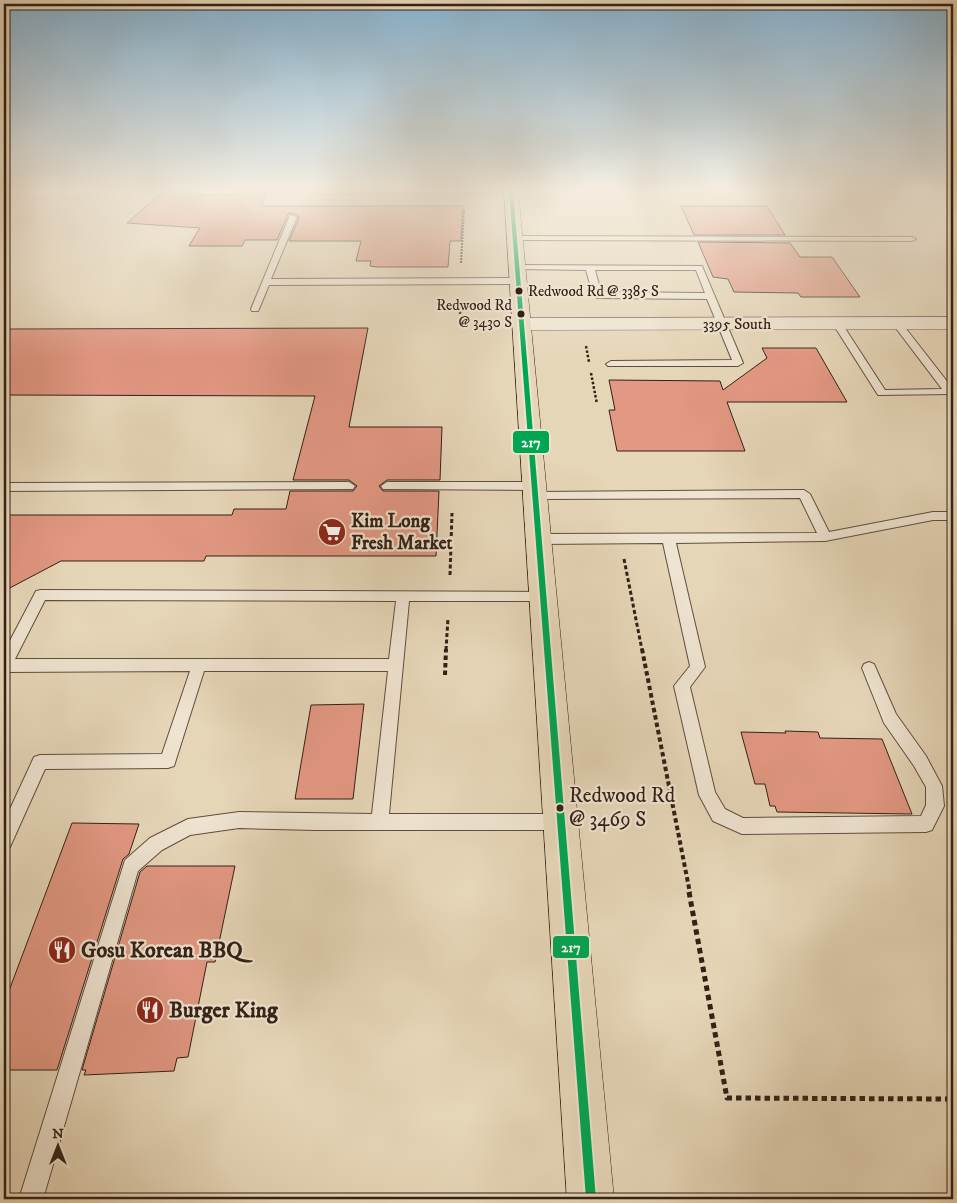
<svg xmlns="http://www.w3.org/2000/svg" width="957" height="1203" viewBox="0 0 957 1203" font-family="'IM FELL DW Pica',serif">
	<style>
		.building { fill: #e39883; stroke: #322015 }
		.lines { fill: none; stroke-linecap: round; stroke-linejoin: round }
		.lane-casing { stroke: #5f4e3e; stroke-width: 2 }
		.street-casing { stroke: #5f4e3e; stroke-width: 1 }
		.primary-casing { stroke: #322015; stroke-width: 1 }
		.path-far4 { stroke: #322015; stroke-width: 2; stroke-dasharray: 2 1; stroke-linecap: butt }
		.path-far3 { stroke: #322015; stroke-width: 2.5; stroke-dasharray: 2.5 2; stroke-linecap: butt }
		.path-far2 { stroke: #322015; stroke-width: 3; stroke-dasharray: 4 2.5; stroke-linecap: butt }
		.path-far1 { stroke: #322015; stroke-width: 4; stroke-dasharray: 4.5 3; stroke-linecap: butt }
		.path { stroke: #322015; stroke-width: 5; stroke-dasharray: 5.5 4; stroke-linecap: butt }
		.lane { fill: #efe4d1; fill-rule: evenodd }
		.street { fill: #efe4d1; fill-rule: evenodd }
		.primary { fill: #e6d6b8; fill-rule: evenodd }
		.bus-1-casing { stroke: #efe4d1; stroke-width: 4 }
		.bus-1 { fill: #00a651; fill-rule: evenodd }
		.bus-dot { fill: #322015; stroke: #efe4d1; stroke-width: 2 }
		.labels { text-anchor: middle; dominant-baseline: central; stroke-width: 4.5; stroke-linejoin: round; paint-order: stroke }
		.far-bus-label { font-size: 15px; fill: #322015; stroke: #efe4d1; text-anchor: start }
		.far-street-label { font-size: 16px; fill: #322015; stroke: #efe4d1 }
		.poi-label { font-size: 19px; font-weight: bold; fill: #322015; stroke: #efe4d1; text-anchor: start }
		.near-bus-label { font-size: 21px; fill: #322015; stroke: #efe4d1; text-anchor: start }
		.near-poi-label { font-size: 22px; font-weight: bold; fill: #322015; stroke: #efe4d1; text-anchor: start }
		.line-badge { stroke: #efe4d1; stroke-width: 2 }
		.badge-label { font-size: 14px; text-anchor: middle; font-weight: bold; fill: #fff }
	</style>
	<rect width="100%" height="100%" fill="#e6d6b8"/>
	<filter id="stains"><feTurbulence type="fractalNoise" baseFrequency=".004" numOctaves="4"/><feColorMatrix values="0 0 0 0 .2 0 0 0 0 .09 0 0 0 0 .02 0 0 0 .5 -.17"/></filter>
	<radialGradient id="worn" r=".72"><stop offset=".6" stop-color="#630" stop-opacity="0"/><stop offset="1" stop-color="#630" stop-opacity=".3"/></radialGradient>
	<!-- building -->
	<g class="building">
		<path d="M165 190H200L197 195 267 194 261 206H463L461 241H450L448 267H377L370 266 371 261H356L361 241H289L299 218 298 215 291 213 288 214 277 240H245L242 246H189L200 228 127 223Z"/>
		<path d="M681 206H767L785 235H694Z"/>
		<path d="M698 242 790 243 800 257H832L860 297H801L798 293 734 292 728 279 713 277Z"/>
		<path d="M368 328 349 427H442L440 480H387L379 486 383 491H439L436 556H206L204 561H61L4 591V515H232L234 509H286L290 491H353L357 486 349 480H293L315 396 4 395V329Z"/>
		<path d="M762 348H816L847 402H727L745 451H617L609 410H615L609 380 720 381 723 390 767 358Z"/>
		<path d="M364 704 353 799H295L311 705Z"/>
		<path d="M785 731 818 732 820 738 882 739 912 814 777 812 775 806H770L765 784H755L741 732 786 733Z"/>
		<path d="M72 823 139 824 129 854 123 859 57 1070H4V1004Z"/>
		<path d="M147 866H235L215 962H207L188 1057 177 1058 174 1071 84 1075 86 1070H82L140 872Z"/>
	</g>
	<g class="lines">
		<defs>
			<g id="lane">
				<path d="M301 190H498L495 192 324 194Z"/>
				<path d="M290 215 297 217 271 279 518 278 522 281 518 284 269 285 259 309 258 311H252L251 309Z"/>
				<path d="M512 236 912 237 916 239 912 241 515 240 511 238Z"/>
				<path d="M514 265 702 266 743 363 738 366H608L606 364 611 361 732 360 707 299 597 298 593 295 586 270 517 269 513 267ZM595 270H696L705 293 601 292Z"/>
				<path d="M897 320 900 321 953 389V394L878 395 833 324 835 322H841L885 390 942 389 892 323Z"/>
				<path d="M349 482 355 486 353 489 4 491V483Z"/>
				<path d="M387 482H534L540 486 534 490 383 489 381 486Z"/>
				<path d="M804 490 810 494 829 532 933 512H953V520H933L825 541 676 543 705 667 690 687 715 792 725 809 743 818 921 816 926 805V787L914 766 884 723 862 668 864 664 869 662 874 664 896 714 926 756 942 786 944 806 932 830 926 832 742 834 713 821 699 795 674 686 690 666 663 543 538 544 533 542 532 539 533 536 538 534 817 533 800 498 531 499 529 496 535 492Z"/>
				<path d="M41 590 548 592 550 596 548 600 543 601H409L389 814H561L567 816 570 822 567 828 561 830H314L239 828 190 835 162 850 138 871 43 1199H19L125 860 150 838 188 819 239 812 372 814 388 671H204L174 766 168 768 45 769 10 847 4 850V822L34 757 40 755 162 754 190 671 4 672V652L36 591ZM45 600 396 601 389 659H15Z"/>
			</g>
			<g id="street">
				<path d="M4 190H110C101 201 22 198 4 198Z"/>
				<path d="M953 317V329L522 330 515 328 513 324 515 320 522 318Z"/>
			</g>
			<path id="primary" d="M504 190H518L614 1199H567Z"/>
		</defs>
		<!-- lane casing -->
		<use href="#lane" class="lane-casing"/>
		<!-- street casing -->
		<use href="#street" class="street-casing"/>
		<!-- primary casing -->
		<use href="#primary" class="primary-casing"/>
		<!-- path-far4 -->
		<g class="path-far4">
			<path d="M461 263 464 209"/>
			<path d="M460 301V309"/>
		</g>
		<!-- path-far3 -->
		<g class="path-far3">
			<path d="M460 307V316"/>
			<path d="M586 346 589 362"/>
			<path d="M591 373 597 404"/>
		</g>
		<!-- path-far2 -->
		<g class="path-far2">
			<path d="M624 559 642 650"/>
			<path d="M450 575 452 513"/>
			<path d="M446 650 448 618"/>
		</g>
		<!-- path-far1 -->
		<g class="path-far1">
			<path d="M642 649 690 893"/>
			<path d="M445 675 446 649"/>
		</g>
		<!-- path -->
		<path class="path" d="M689 892 727 1098 953 1099"/>
		<!-- lane -->
		<use href="#lane" class="lane"/>
		<!-- street -->
		<use href="#street" class="street"/>
		<!-- primary -->
		<use href="#primary" class="primary"/>
		<defs>
			<path id="bus-1" d="M509 190H513L596 1199H586Z"/>
		</defs>
		<!-- bus-1 casing -->
		<use href="#bus-1" class="bus-1-casing"/>
		<!-- bus-1 -->
		<use href="#bus-1" class="bus-1"/>
	</g>
	<!-- sky -->
	<linearGradient id="sky" x2="0" y2="1"><stop stop-color="#87b5d4"/><stop offset="0.53" stop-color="#f4eddf"/><stop offset="1" stop-color="#f4eddf" stop-opacity="0"/></linearGradient>
	<rect width="957" height="358" fill="url(#sky)"/>
	<!-- icons -->
	<defs>
		<symbol id="supermarket-disc" viewBox="-11 -11 22 22"><circle r="9.5" fill="#8f2418" stroke="#efe4d1"/><path d="M-6-5.5h2.5l.6 2H6L4.5 2H-2.5L-4.4-4H-6ZM-1.5 3.2a1.3 1.3 0 1 0 .1 0ZM3 3.2a1.3 1.3 0 1 0 .1 0Z" fill="#fff"/></symbol>
		<symbol id="restaurant-disc" viewBox="-11 -11 22 22"><circle r="9.5" fill="#8f2418" stroke="#efe4d1"/><path d="M-5-6h1v4h1v-4h1v4h1v-4h1v5L-1.5 .5V6h-2V.5L-5-1ZM5-6V6H3V1.5H1.5Q1.5-4 5-6Z" fill="#fff"/></symbol>
	</defs>
	<g fill-rule="evenodd">
		<use href="#supermarket-disc" x="316" y="516" width="32" height="32"/>
		<use href="#restaurant-disc" x="46" y="934" width="32" height="32"/>
		<use href="#restaurant-disc" x="134" y="994" width="32" height="32"/>
	</g>
	<!-- markers -->
	<g class="bus-dot">
		<circle cx="519" cy="291" r="4.5"/>
		<circle cx="521" cy="314" r="4.5"/>
		<circle cx="560" cy="808" r="4.5"/>
	</g>
	<g class="labels">
		<!-- far-bus labels -->
		<g class="far-bus-label">
			<text x="528" y="291">Redwood Rd @ 3385 S</text>
			<text x="512" y="305" text-anchor="end">Redwood Rd<tspan x="512" dy="17">@ 3430 S</tspan></text>
		</g>
		<!-- far-street labels -->
		<g class="far-street-label">
			<text x="737" y="324">3395 South</text>
		</g>
		<!-- poi labels -->
		<g class="poi-label">
			<text x="351" y="521">Kim Long<tspan x="351" dy="22">Fresh Market</tspan></text>
		</g>
		<!-- near-bus labels -->
		<g class="near-bus-label">
			<text x="569" y="796">Redwood Rd<tspan x="569" dy="24">@ 3469 S</tspan></text>
		</g>
		<!-- near-poi labels -->
		<g class="near-poi-label">
			<text x="81" y="950">Gosu Korean BBQ</text>
			<text x="169" y="1010">Burger King</text>
		</g>
	</g>
	<g class="line-badge">
		<rect x="512" y="430" width="38" height="24" rx="5" fill="#00a651"/>
		<rect x="552" y="935" width="38" height="24" rx="5" fill="#00a651"/>
	</g>
	<g class="badge-label">
		<text x="531" y="447">217</text>
		<text x="571" y="952">217</text>
	</g>
	<!-- margin -->
	<rect width="957" height="1203" fill="none" stroke="#e6d6b8" stroke-width="20"/>
	<rect x="5" y="5" width="947" height="1193" fill="none" stroke="#322015" stroke-width="2.5"/>
	<rect x="10" y="10" width="937" height="1183" fill="none" stroke="#322015"/>
	<!-- north arrow -->
	<g transform="translate(58 1146)" stroke="#efe4d1" stroke-width="4" paint-order="stroke">
	<path d="M0-4L9 19L0 12L-9 19Z" fill="#322015"/>
	<text y="-8" font-size="14" font-weight="bold" text-anchor="middle" fill="#322015">N</text>
	</g>
	<rect width="100%" height="100%" filter="url(#stains)"/>
	<rect width="100%" height="100%" fill="url(#worn)"/>
</svg>
